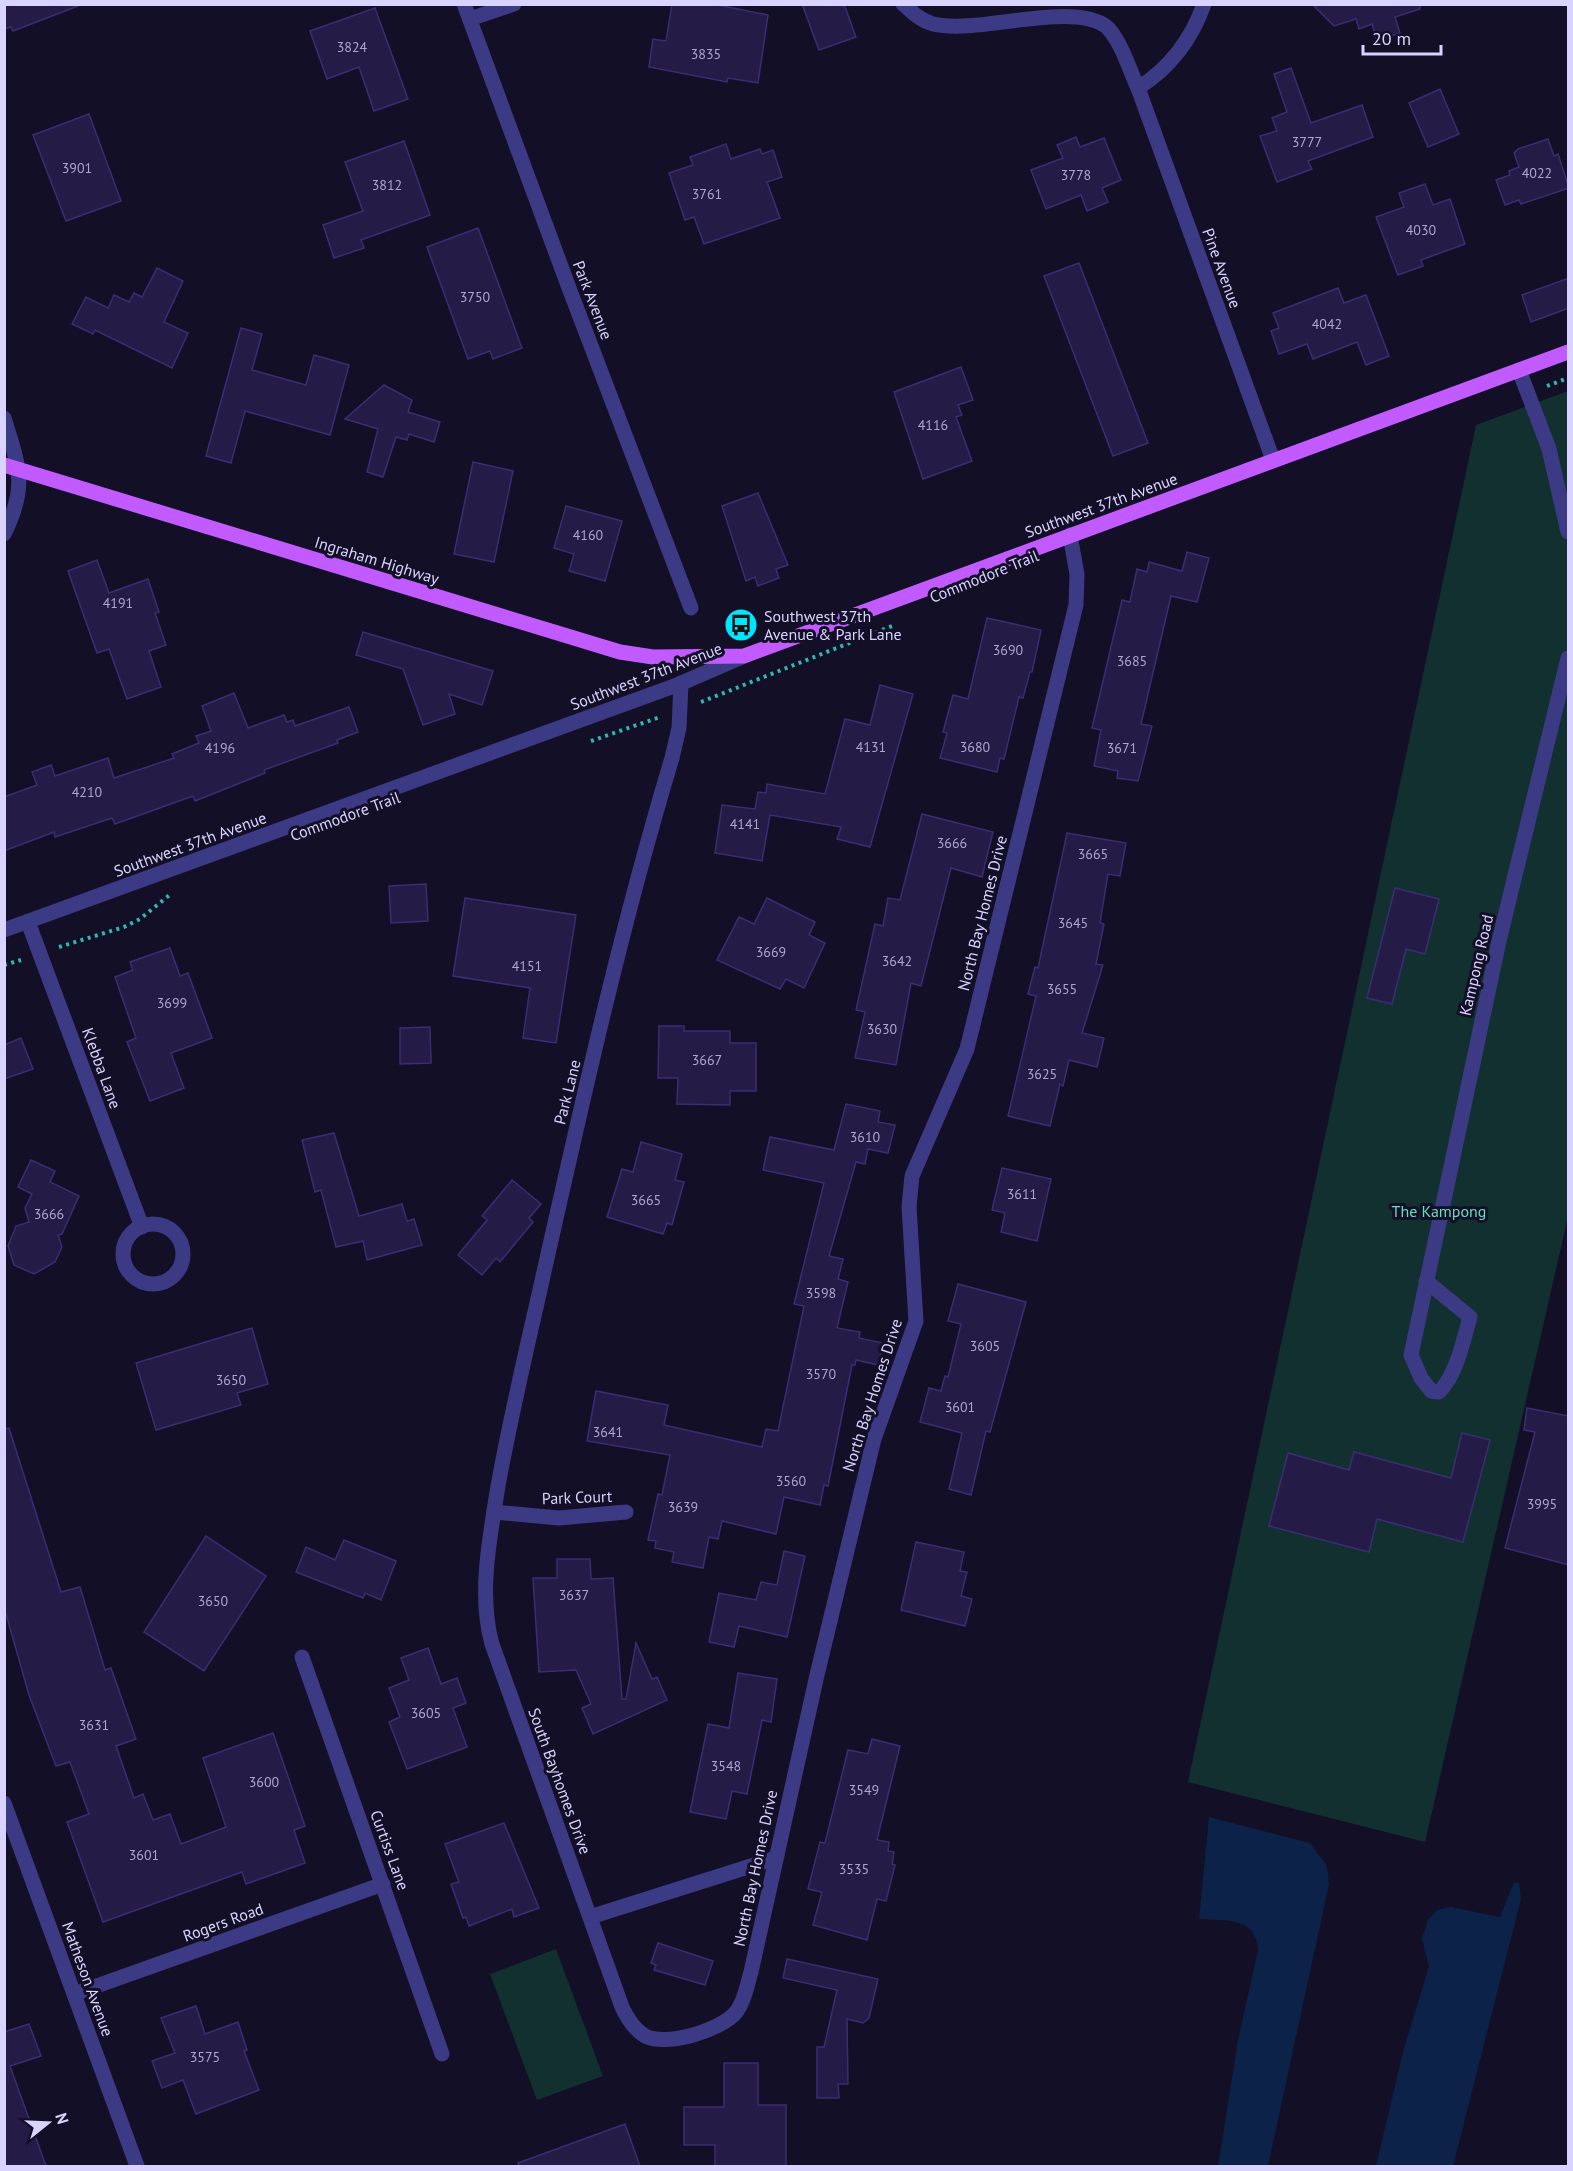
<svg xmlns="http://www.w3.org/2000/svg" width="1573" height="2171" viewBox="0 0 1573 2171" font-family="'PT Sans',sans-serif">
	<style>
		.green { fill: #12302f }
		.water { fill: #0c2248 }
		.building { fill: #241b47; stroke: #3b2d73; stroke-width: 1.5 }
		.lines { fill: none; stroke-linecap: round; stroke-linejoin: round }
		.path { stroke: #2fb8b0; stroke-width: 4; stroke-dasharray: 3 4.5; stroke-linecap: butt }
		.minor { stroke: #3d3a85; stroke-width: 15 }
		.major { stroke: #c25bff; stroke-width: 15 }
		.labels { text-anchor: middle; dominant-baseline: central; stroke-width: 6; stroke-linejoin: round; paint-order: stroke }
		.number-label { font-size: 14px; fill: #aca6d1 }
		.street-label { font-size: 16px; fill: #d9d4ff; stroke: #130f26 }
		.poi-label { font-size: 16px; fill: #d9d4ff; stroke: #130f26; text-anchor: start }
		.park-label { font-size: 16px; fill: #5fe0c0; stroke: #130f26 }
	</style>
	<rect width="100%" height="100%" fill="#130f26"/>
	<!-- green -->
	<g class="green">
		<path d="M1568 391V1217L1425 1842 1188 1782 1476 425Z"/>
		<path d="M556 1949 603 2076 537 2100 490 1974Z"/>
	</g>
	<!-- water -->
	<g class="water">
		<path d="M1209 1817 1310 1843 1327 1866 1329 1884 1268 2166H1218L1238 2040 1258 1950C1256 1916 1225 1921 1199 1919Z"/>
		<path d="M1514 1882 1519 1883 1521 1899 1453 2166H1376L1403 2052 1429 1966 1422 1939 1428 1920 1437 1910 1451 1907 1500 1917Z"/>
	</g>
	<!-- building -->
	<g class="building">
		<path d="M4 4H78V6L13 31 11 27 4 29Z"/>
		<path d="M672 4H713L768 15 758 83 728 78 727 82 649 67 653 39 666 41Z"/>
		<path d="M802 4H844L856 37 819 50Z"/>
		<path d="M1312 4H1420V9L1395 17 1400 33 1377 41 1372 24 1359 29 1356 19 1334 26Z"/>
		<path d="M375 8 408 99 374 111 359 67 327 79 310 31Z"/>
		<path d="M1291 68 1311 123 1362 105 1373 137 1308 161 1312 169 1277 182 1260 136 1277 131 1272 118 1287 112 1274 74Z"/>
		<path d="M1440 89 1459 134 1428 147 1409 103Z"/>
		<path d="M89 114 121 201 66 221 33 135Z"/>
		<path d="M1076 137 1080 147 1104 138 1121 180 1102 188 1108 202 1087 211 1081 195 1046 209 1031 170 1063 158 1057 145Z"/>
		<path d="M1548 139 1554 156 1558 154 1569 188 1521 204 1519 200 1505 205 1496 180 1510 175 1509 171 1519 167 1514 153 1518 149Z"/>
		<path d="M404 141 430 215 361 240 364 248 334 258 323 225 363 211 345 162Z"/>
		<path d="M726 144 731 159 760 149 762 154 773 150 782 177 767 182 780 218 704 244 694 217 685 220 669 173 693 165 690 157Z"/>
		<path d="M1425 184 1433 205 1450 199 1465 244 1421 260 1423 266 1398 275 1376 217 1404 207 1399 193Z"/>
		<path d="M478 228 522 348 493 359 490 351 468 359 427 247Z"/>
		<path d="M1079 263 1148 443 1113 456 1044 276Z"/>
		<path d="M157 268 183 281 164 322 188 333 172 368 95 330 93 334 72 324 86 297 108 308 114 295 129 302 134 293 142 297Z"/>
		<path d="M1569 278V308L1531 322 1522 295Z"/>
		<path d="M1338 288 1344 303 1366 295 1389 356 1366 365 1357 342 1313 359 1307 344 1279 354 1271 331 1279 328 1273 313Z"/>
		<path d="M241 328 262 334 252 370 306 385 314 355 349 365 330 435 245 411 231 463 206 456Z"/>
		<path d="M961 367 973 400 958 405 962 415 956 417 972 461 923 479 894 392Z"/>
		<path d="M384 385 412 400 408 412 440 422 434 442 409 434 407 440 396 437 383 477 367 472 378 429 345 419Z"/>
		<path d="M473 462 513 471 494 562 454 554Z"/>
		<path d="M758 493 788 565 776 569 779 578 758 586 755 577 746 581 722 506Z"/>
		<path d="M566 506 622 521 605 581 569 571 574 554 554 548Z"/>
		<path d="M1187 552 1209 558 1197 602 1171 596 1141 724 1152 726 1138 781 1117 778 1118 771 1094 766 1101 730 1092 728 1122 600 1130 602 1137 569 1147 572 1149 562 1182 571Z"/>
		<path d="M97 560 109 593 148 579 159 612 155 613 166 645 149 651 161 687 127 699 109 649 97 653 68 571Z"/>
		<path d="M987 618 1041 630 1032 672H1030L1023 698 1019 697 1004 759 1000 758 997 772 940 758 947 733 943 732 953 695 968 699Z"/>
		<path d="M363 632 493 671 482 705 449 694 455 714 423 725 403 669 356 655Z"/>
		<path d="M880 685 913 694 870 847 837 839 841 827 770 815 762 861 715 853 722 805 755 809 758 792 766 793 767 784 825 794 845 719 870 725Z"/>
		<path d="M234 693 248 728 284 715 287 722 293 720 295 726 349 707 358 732 337 740 338 743 264 770 265 773 195 801 193 796 115 824 112 818 55 837 54 832 4 851V797L37 785 32 772 51 765 55 776 108 758 114 778 174 758 172 754 199 743 196 736 211 731 202 706Z"/>
		<path d="M922 814 993 832 982 877 951 868 921 986 911 983 896 1065 855 1058 865 1012 856 1010 875 924 883 926 888 898 900 900Z"/>
		<path d="M1067 833 1126 843 1120 876 1108 874 1100 923 1104 924 1096 964 1103 965 1082 1033 1104 1038 1097 1067 1069 1060 1063 1086 1060 1084 1050 1126 1008 1116 1036 996 1028 994 1035 967 1038 968Z"/>
		<path d="M426 884 428 921 391 923 389 886Z"/>
		<path d="M1395 888 1439 899 1425 954 1406 949 1392 1004 1367 998Z"/>
		<path d="M465 898 576 915 556 1043 523 1038 530 988 453 976Z"/>
		<path d="M767 898 815 922 809 935 825 943 804 988 786 979 780 989 717 960 739 917 754 924Z"/>
		<path d="M170 948 180 976 188 973 212 1038 171 1053 184 1088 150 1101 127 1042 136 1038 115 977 133 970 130 962Z"/>
		<path d="M659 1026H684V1031H730V1043H756V1091H730V1105L677 1104 678 1078H658Z"/>
		<path d="M430 1027 431 1063 400 1064V1028Z"/>
		<path d="M21 1038 33 1069 4 1079V1045Z"/>
		<path d="M846 1104 880 1111 878 1122 895 1125 888 1153 868 1149 865 1164 856 1162 829 1256 843 1259 838 1279 848 1282 837 1328 860 1332 859 1338 883 1343 878 1365 856 1360 855 1365H852L828 1486 824 1485 820 1505 784 1497 776 1534 722 1521 718 1539 709 1537 703 1568 672 1562 674 1552 655 1548 656 1541 648 1540 658 1494 662 1495 670 1455 587 1441 596 1391 668 1405 664 1425 762 1447 766 1429 778 1431 804 1306 794 1304 824 1183 763 1170 770 1137 834 1150Z"/>
		<path d="M334 1133 359 1216 402 1204 407 1221 414 1219 422 1245 367 1260 363 1241 336 1247 321 1190 315 1192 302 1140Z"/>
		<path d="M641 1142 682 1154 675 1180 684 1182 672 1225 667 1223 663 1234 607 1217 622 1169 633 1172Z"/>
		<path d="M31 1160 55 1171 50 1182 79 1196 62 1234 58 1235 62 1247 55 1262 34 1274 14 1265 8 1246 16 1226 29 1222 25 1208 32 1194 18 1187Z"/>
		<path d="M1002 1168 1051 1179 1037 1241 1001 1232 1005 1213 992 1210Z"/>
		<path d="M512 1180 541 1204 529 1218 533 1222 500 1262 496 1258 482 1275 458 1255 487 1220 482 1216Z"/>
		<path d="M958 1284 1026 1302 990 1432 986 1431 971 1495 949 1489 962 1433 920 1422 929 1388 941 1391 945 1376 948 1377 961 1324 948 1321Z"/>
		<path d="M252 1328 268 1384 237 1393 241 1405 156 1430 136 1363Z"/>
		<path d="M1527 1408 1569 1416V1565L1505 1548 1535 1432 1524 1430Z"/>
		<path d="M9 1428 61 1592 80 1587 105 1670 111 1668 136 1739 116 1746 134 1798 143 1794 153 1820 170 1814 181 1844 226 1827 203 1758 273 1733 305 1826 294 1830 305 1863 246 1884 242 1872 103 1922 67 1822 89 1814 70 1762 56 1766 29 1695 4 1607V1429Z"/>
		<path d="M1462 1433 1490 1440 1463 1542 1377 1519 1369 1552 1269 1526 1288 1453 1349 1470 1354 1452 1451 1478Z"/>
		<path d="M206 1536 266 1576 204 1671 144 1632Z"/>
		<path d="M344 1540 396 1561 381 1600 365 1593 363 1598 296 1572 306 1547 335 1560Z"/>
		<path d="M916 1542 964 1552 960 1571 967 1572 961 1596 972 1599 965 1626 901 1610Z"/>
		<path d="M784 1551 805 1556 787 1637 739 1626 734 1647 709 1642 719 1593 756 1600 761 1582 777 1585Z"/>
		<path d="M557 1559H590L591 1579 613 1578 622 1699H626L636 1643 652 1679 657 1677 667 1700 593 1734 582 1708 591 1704 576 1670 539 1672 533 1578H557Z"/>
		<path d="M428 1648 441 1684 457 1678 466 1703 453 1708 467 1747 407 1769 389 1722 400 1717 389 1688 409 1680 401 1658Z"/>
		<path d="M738 1673 777 1679 771 1722 762 1720 747 1794 732 1791 726 1819 690 1812 708 1724 729 1728Z"/>
		<path d="M872 1739 900 1746 877 1840 889 1842 888 1851 894 1852 892 1864 895 1865 886 1901 877 1899 867 1940 813 1925 822 1892 808 1889 820 1842 825 1843 848 1750 868 1754Z"/>
		<path d="M504 1823 539 1908 514 1917 512 1909 469 1926 466 1917 463 1918 451 1884 459 1882 445 1844Z"/>
		<path d="M658 1943 713 1961 705 1985 654 1970 656 1965 651 1963Z"/>
		<path d="M787 1959 878 1979 869 2018 863 2023 847 2019 848 2084H838L839 2098H817V2047H824L837 1990 783 1978Z"/>
		<path d="M196 2006 205 2034 238 2022 247 2050 244 2051 259 2090 196 2114 183 2080 162 2088 152 2061 175 2053 161 2018Z"/>
		<path d="M29 2024 41 2056 10 2066 46 2166H4V2032Z"/>
		<path d="M724 2063H758V2105H786V2166H715V2145H684V2107H724Z"/>
		<path d="M625 2124 640 2166H519L518 2163Z"/>
	</g>
	<g class="lines">
		<!-- path -->
		<g class="path">
			<path d="M1547 386 1568 378"/>
			<path d="M701 702 892 626"/>
			<path d="M591 741 660 717"/>
			<path d="M59 947 124 927 140 919 172 893"/>
			<path d="M4 965 21 960"/>
		</g>
		<!-- minor -->
		<g class="minor">
			<path d="M464 4 569 288 691 608"/>
			<path d="M903 4C912 12 921 21 933 24 980 35 1071 0 1107 27 1122 43 1129 69 1138 88L1273 460"/>
			<path d="M470 19 514 4"/>
			<path d="M1138 88C1169 69 1192 39 1204 4"/>
			<path d="M1519 370 1549 449 1568 532"/>
			<path d="M4 418C19 467 28 486 4 534"/>
			<path d="M681 683 679 728 672 758C618 937 578 1121 537 1303 523 1364 509 1425 498 1486 490 1537 478 1594 492 1644L622 2007C627 2018 634 2029 645 2036 667 2047 723 2030 737 2011 745 2000 747 1985 751 1972L817 1675 874 1439 916 1321 909 1207 912 1176 967 1049 1076 605 1077 574 1070 535"/>
			<path d="M28 922 142 1227"/>
			<path d="M4 930 677 685 744 656"/>
			<circle cx="153" cy="1254" r="30"/>
			<path d="M1426 1281 1470 1317C1463 1341 1457 1374 1439 1392L1431 1391 1421 1378 1411 1355 1499 941 1568 658"/>
			<path d="M494 1512 559 1518 626 1512"/>
			<path d="M302 1657 442 2054"/>
			<path d="M4 1803 137 2166"/>
			<path d="M590 1917 776 1858"/>
			<path d="M74 1994 383 1884"/>
		</g>
		<!-- major -->
		<path class="major" d="M4 465 620 652 653 657 744 656 1568 352"/>
	</g>
	<!-- icons -->
	<defs>
		<symbol id="bus-disc" viewBox="-11 -11 22 22"><circle r="9.5" fill="#00e5ff" stroke="#130f26"/><path d="M-5-6H5V4H4V6H2V4H-2V6H-4V4H-5ZM-3.5-4V0h7V-4ZM-3.5 1.2v1.5H-2V1.2ZM2 1.2v1.5H3.5V1.2Z" fill="#111"/></symbol>
	</defs>
	<g fill-rule="evenodd">
		<use href="#bus-disc" x="722" y="606" width="38" height="38"/>
	</g>
	<g class="labels">
		<!-- number labels -->
		<g class="number-label">
			<text x="352" y="47">3824</text>
			<text x="706" y="54">3835</text>
			<text x="1307" y="142">3777</text>
			<text x="77" y="168">3901</text>
			<text x="1537" y="173">4022</text>
			<text x="1076" y="175">3778</text>
			<text x="387" y="185">3812</text>
			<text x="707" y="194">3761</text>
			<text x="1421" y="230">4030</text>
			<text x="475" y="297">3750</text>
			<text x="1327" y="324">4042</text>
			<text x="933" y="425">4116</text>
			<text x="588" y="535">4160</text>
			<text x="118" y="603">4191</text>
			<text x="1008" y="650">3690</text>
			<text x="1132" y="661">3685</text>
			<text x="871" y="747">4131</text>
			<text x="975" y="747">3680</text>
			<text x="220" y="748">4196</text>
			<text x="1122" y="748">3671</text>
			<text x="87" y="792">4210</text>
			<text x="745" y="824">4141</text>
			<text x="952" y="843">3666</text>
			<text x="1093" y="854">3665</text>
			<text x="1073" y="923">3645</text>
			<text x="771" y="952">3669</text>
			<text x="897" y="961">3642</text>
			<text x="527" y="966">4151</text>
			<text x="1062" y="989">3655</text>
			<text x="172" y="1003">3699</text>
			<text x="882" y="1029">3630</text>
			<text x="707" y="1060">3667</text>
			<text x="1042" y="1074">3625</text>
			<text x="865" y="1137">3610</text>
			<text x="1022" y="1194">3611</text>
			<text x="646" y="1200">3665</text>
			<text x="49" y="1214">3666</text>
			<text x="821" y="1293">3598</text>
			<text x="985" y="1346">3605</text>
			<text x="821" y="1374">3570</text>
			<text x="231" y="1380">3650</text>
			<text x="960" y="1407">3601</text>
			<text x="608" y="1432">3641</text>
			<text x="791" y="1481">3560</text>
			<text x="1542" y="1504">3995</text>
			<text x="683" y="1507">3639</text>
			<text x="574" y="1595">3637</text>
			<text x="213" y="1601">3650</text>
			<text x="426" y="1713">3605</text>
			<text x="94" y="1725">3631</text>
			<text x="726" y="1766">3548</text>
			<text x="264" y="1782">3600</text>
			<text x="864" y="1790">3549</text>
			<text x="144" y="1855">3601</text>
			<text x="854" y="1869">3535</text>
			<text x="205" y="2057">3575</text>
		</g>
		<!-- street labels -->
		<g class="street-label">
			<text transform="translate(1222 268) rotate(70)">Pine Avenue</text>
			<text transform="translate(593 300) rotate(69)">Park Avenue</text>
			<text transform="translate(1101 505) rotate(-20)">Southwest 37th Avenue</text>
			<text transform="translate(377 560) rotate(17)">Ingraham Highway</text>
			<text transform="translate(984 576) rotate(-22)">Commodore Trail</text>
			<text transform="translate(646 676) rotate(-21)">Southwest 37th Avenue</text>
			<text transform="translate(345 816) rotate(-20)">Commodore Trail</text>
			<text transform="translate(190 844) rotate(-20)">Southwest 37th Avenue</text>
			<text transform="translate(982 913) rotate(-76)">North Bay Homes Drive</text>
			<text transform="translate(1476 965) rotate(-77)">Kampong Road</text>
			<text transform="translate(102 1068) rotate(70)">Klebba Lane</text>
			<text transform="translate(567 1092) rotate(-76)">Park Lane</text>
			<text transform="translate(872 1395) rotate(-72)">North Bay Homes Drive</text>
			<text transform="translate(577 1497) rotate(-2)">Park Court</text>
			<text transform="translate(560 1781) rotate(70)">South Bayhomes Drive</text>
			<text transform="translate(390 1850) rotate(70)">Curtiss Lane</text>
			<text transform="translate(755 1868) rotate(-78)">North Bay Homes Drive</text>
			<text transform="translate(223 1922) rotate(-20)">Rogers Road</text>
			<text transform="translate(88 1979) rotate(70)">Matheson Avenue</text>
		</g>
		<!-- poi labels -->
		<g class="poi-label">
			<text x="764" y="616">Southwest 37th<tspan x="764" dy="18">Avenue &amp; Park Lane</tspan></text>
		</g>
		<!-- park labels -->
		<g class="park-label">
			<text x="1439" y="1211">The Kampong</text>
		</g>
	</g>
	<!-- border -->
	<rect width="1573" height="2171" fill="none" stroke="#d9d4ff" stroke-width="12"/>
	<!-- north arrow -->
	<g transform="translate(48 2123) rotate(72)" stroke="#130f26" stroke-width="4.5" paint-order="stroke">
	<path d="M0-4.5L10 22L0 15L-10 22Z" fill="#d9d4ff"/>
	<text y="-9" font-size="16" font-weight="bold" text-anchor="middle" fill="#d9d4ff">N</text>
	</g>
	<!-- scale -->
	<path d="M1363 45v9h78v-9" fill="none" stroke="#d9d4ff" stroke-width="3"/>
	<text x="1372" y="45" font-size="18" fill="#d9d4ff" stroke="#130f26" stroke-width="4.5" paint-order="stroke">20 m</text>
</svg>
